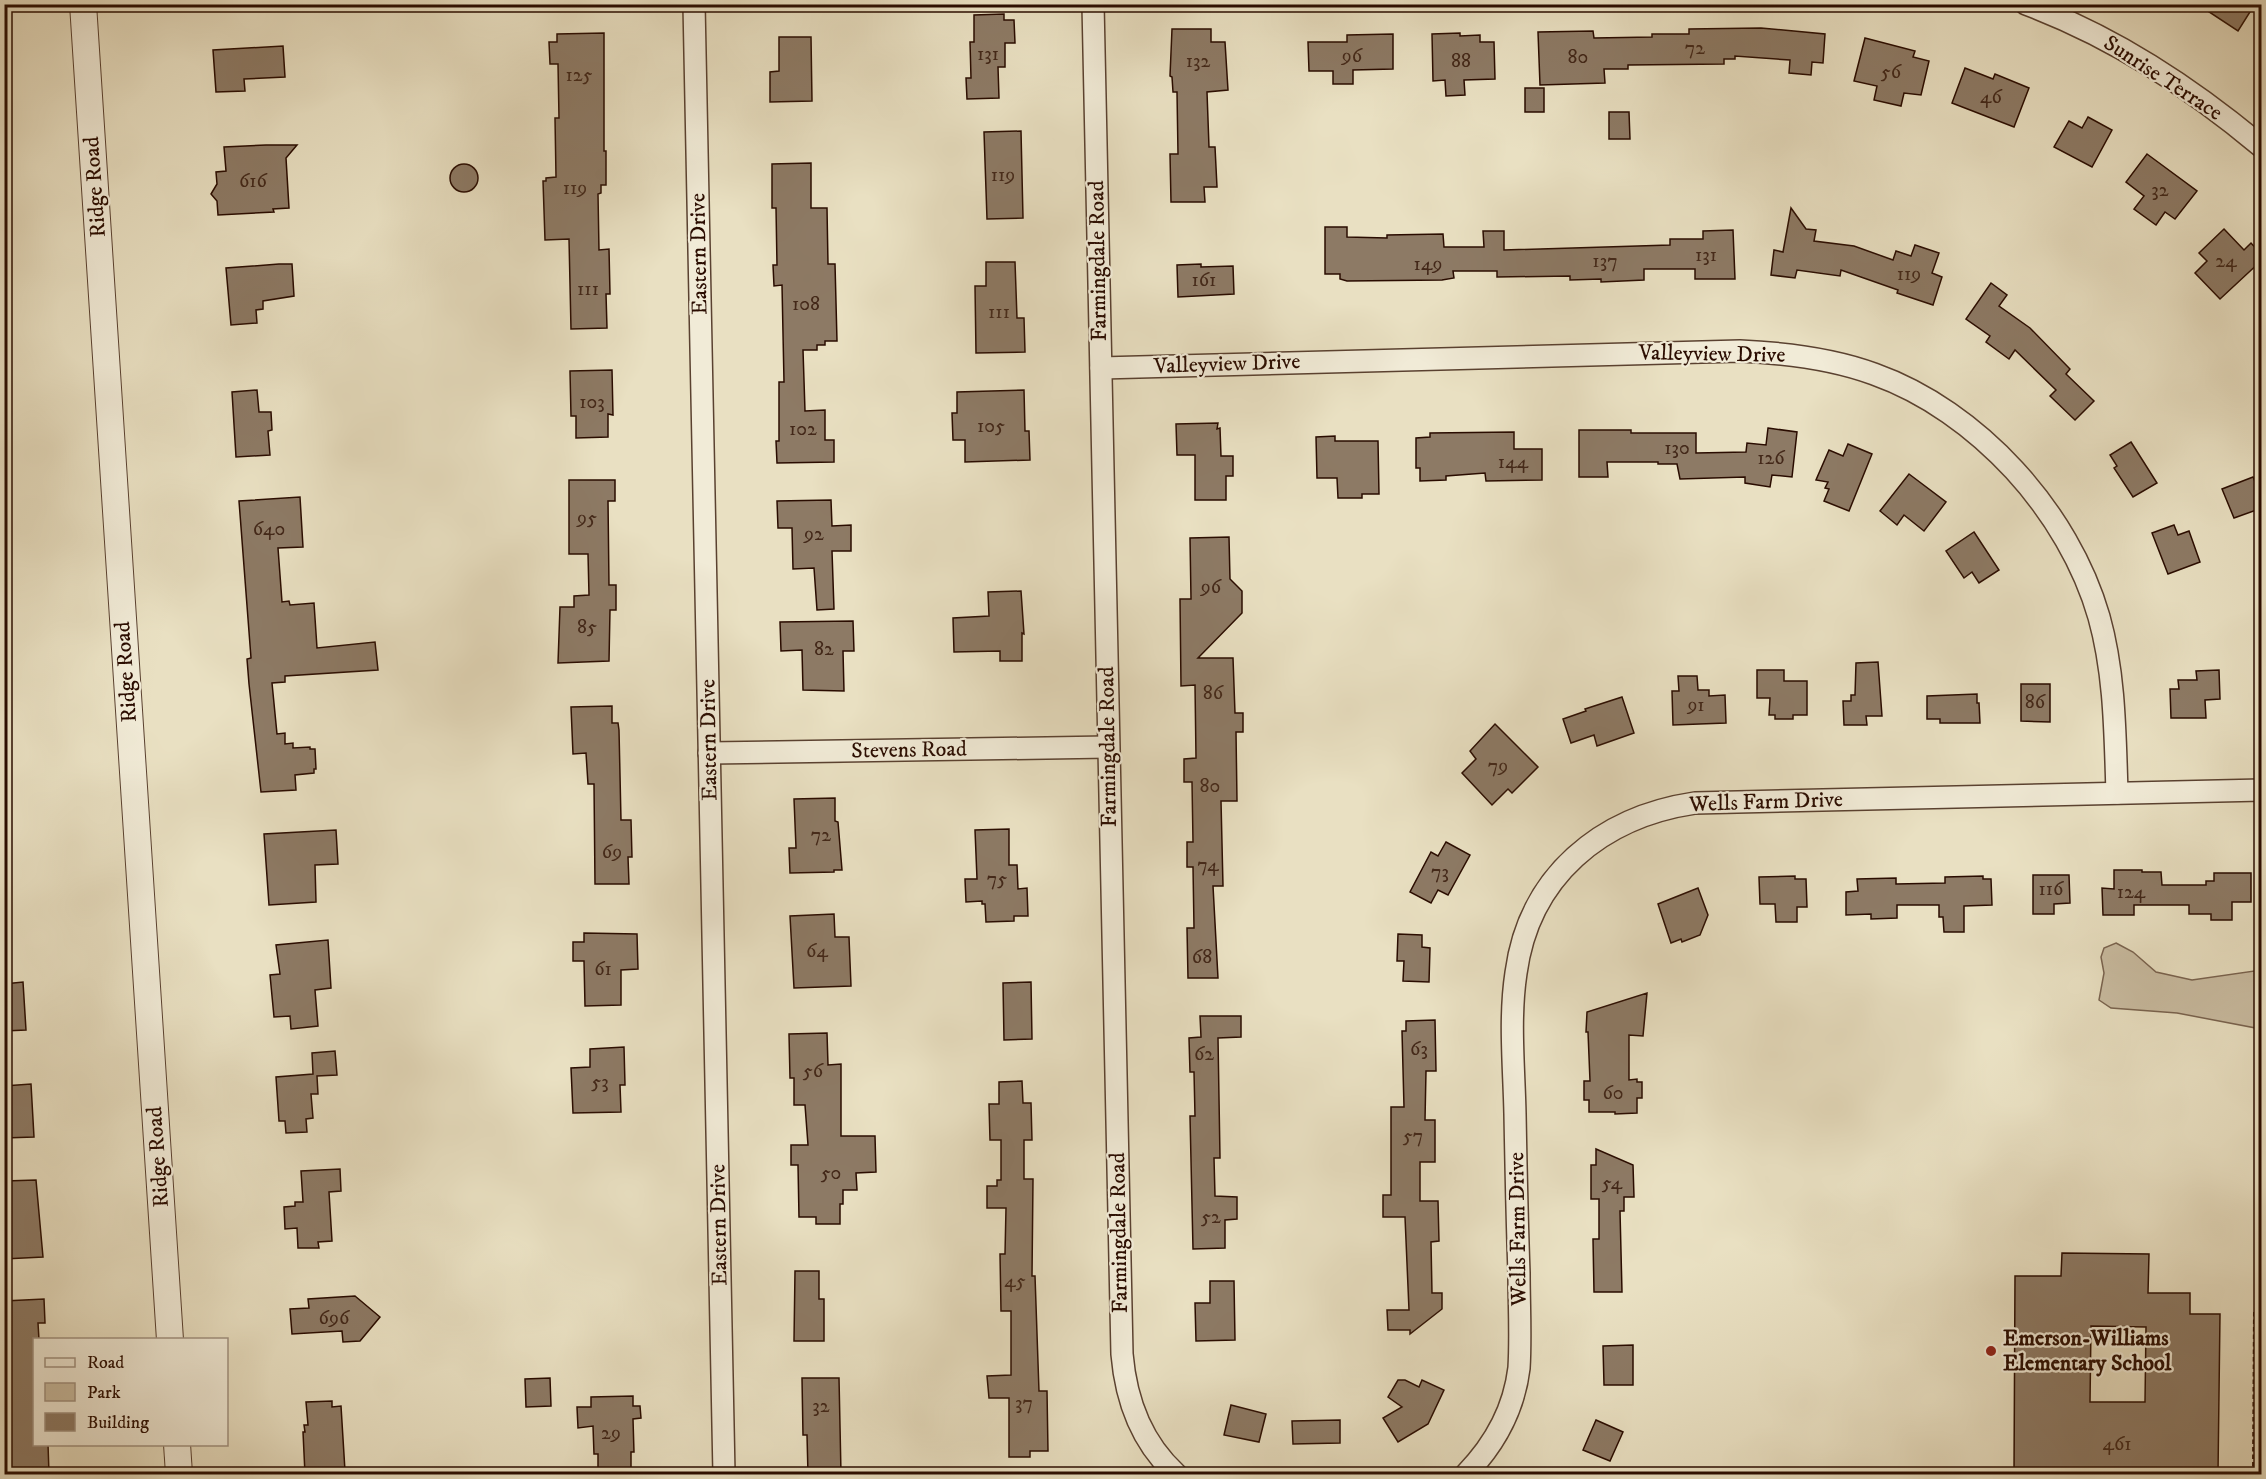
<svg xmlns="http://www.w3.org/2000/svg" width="2266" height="1479" viewBox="0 0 2266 1479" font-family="'IM FELL DW Pica',serif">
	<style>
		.green { fill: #c9bca1; stroke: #7a6450; stroke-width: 1.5 }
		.building { fill: #8d7a65; stroke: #2a0c00; stroke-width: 1.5; fill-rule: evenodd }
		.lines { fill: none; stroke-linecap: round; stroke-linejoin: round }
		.minor-casing { stroke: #5a4130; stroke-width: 24 }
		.tertiary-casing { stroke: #5a4130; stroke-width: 28 }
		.path { stroke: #2a0c00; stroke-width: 4; stroke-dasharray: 4.5 3; stroke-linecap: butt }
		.minor { stroke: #f1ebd7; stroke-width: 21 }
		.tertiary { stroke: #f1ebd7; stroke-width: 26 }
		.poi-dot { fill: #8f2418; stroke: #f1ebd7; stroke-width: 2 }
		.labels { text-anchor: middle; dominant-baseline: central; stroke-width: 4.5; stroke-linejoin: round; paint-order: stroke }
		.number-label { font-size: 20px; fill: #432819 }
		.street-label { font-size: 22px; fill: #2a0c00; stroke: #f1ebd7 }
		.poi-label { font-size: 22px; font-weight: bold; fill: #2a0c00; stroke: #f1ebd7; text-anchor: start }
	</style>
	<rect width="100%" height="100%" fill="#e9e0c2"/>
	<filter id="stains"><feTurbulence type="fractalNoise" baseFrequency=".00333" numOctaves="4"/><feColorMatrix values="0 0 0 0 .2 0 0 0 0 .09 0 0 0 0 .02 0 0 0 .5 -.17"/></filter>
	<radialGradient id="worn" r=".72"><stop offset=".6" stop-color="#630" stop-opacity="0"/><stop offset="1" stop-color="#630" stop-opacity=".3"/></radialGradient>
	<!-- green -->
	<path class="green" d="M2116 943 2133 952 2156 972 2192 980 2261 970V1029L2177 1013 2111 1008 2099 1000 2104 973 2101 957 2104 948Z"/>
	<!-- building -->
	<g class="building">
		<path d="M2197 4H2255L2238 31Z"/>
		<path d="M1004 14V20H1014L1015 43H1005V67H998L999 98 967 99 966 78H971L970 42H974V15Z"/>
		<path d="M1761 28 1825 34 1823 63 1812 62 1811 75 1789 73 1790 60 1735 56V59H1724V64L1628 65V69H1604L1605 83 1540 85 1538 32 1593 31 1594 38 1652 37V34H1689V29Z"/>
		<path d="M1172 29H1211V42H1225L1228 90 1207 92 1209 147H1215L1217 187H1204L1205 202H1171L1170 154H1178L1177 92H1173L1172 77 1170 76Z"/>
		<path d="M604 33V151H606V185H601V193L598 194 599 250 609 249 610 294H606L607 328 571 329 569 239 545 240 543 181H546V178L556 177 555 118H559L558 64H550L549 42H557V34Z"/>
		<path d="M1460 33V36L1480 35V42H1494L1495 79 1464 80 1465 95 1446 96 1445 80 1433 81 1432 34Z"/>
		<path d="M1393 34V69L1353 70V84H1333V71H1309L1308 42H1347V35Z"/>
		<path d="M779 37H811L812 101 770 102V72L779 71Z"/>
		<path d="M1865 38 1915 51 1913 57 1929 61 1921 95 1904 93 1901 106 1874 100 1877 86 1854 81Z"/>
		<path d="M283 46 285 77 244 79 245 91 216 92 213 50Z"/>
		<path d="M1965 68 1993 79 1995 74 2029 88 2014 127 1952 103Z"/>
		<rect x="1525" y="88" width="19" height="24"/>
		<path d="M1609 112H1629L1630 139H1609Z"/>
		<path d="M2088 117 2112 130 2092 167 2054 147 2069 121 2082 128Z"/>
		<path d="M1021 131 1023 218 987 219 984 132Z"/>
		<path d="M266 145H297L286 158 289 208 273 209 274 212 218 215 217 201 211 194 217 184 216 172 226 171 224 147Z"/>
		<path d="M2147 154 2197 191 2175 219 2165 212 2156 225 2134 209 2144 196 2126 182Z"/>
		<path d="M811 163V208H827L828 264H835L837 341H825V345H817V350H803L805 411 825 410V440H834V462L777 463 776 441H779V382H784L782 285 774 286 773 265H777L776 208H772V164Z"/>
		<circle cx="464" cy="178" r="14"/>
		<path d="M1791 208 1806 229 1816 230 1814 241 1854 246 1893 260 1896 251 1911 256 1915 245 1939 253 1932 273 1942 277 1933 305 1897 293 1898 290 1841 270 1840 276 1797 270 1795 278 1771 275 1774 250 1783 252Z"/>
		<path d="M1325 227H1347V237L1387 238V235L1443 234 1444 247H1484L1483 231H1504V250L1670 245V239H1703V231L1733 230 1735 279H1695V269H1644V280L1601 282V279L1570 280V276L1497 277V271H1453L1454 278 1442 280 1347 281 1340 279V274H1325Z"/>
		<path d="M2224 229 2244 250 2251 243 2262 255V260L2220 299 2195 273 2207 261 2199 253Z"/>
		<path d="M986 262H1015L1017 318H1024L1025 352 976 353 975 286H986Z"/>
		<path d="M279 264H292L294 296 263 301V309L256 310 257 323 231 325 226 268Z"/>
		<path d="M1201 264V267L1233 266 1234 294 1178 297 1177 265Z"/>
		<path d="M1991 283 2007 295 1999 306 2030 328 2070 369 2066 374 2094 401 2075 420 2050 396 2056 390 2015 350 2009 359 1986 342 1990 336 1966 319Z"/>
		<path d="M612 370 613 415 608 414V437L576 438V416H571L570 371Z"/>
		<path d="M257 390 259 412H271L272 430 268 431 270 455 236 457 232 392Z"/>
		<path d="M1024 390 1025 431H1029L1030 460 965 462V440H953L952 413H957V392Z"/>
		<path d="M1218 423 1217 429 1220 428 1221 456H1233V476H1226V500H1195V455H1177L1176 424Z"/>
		<path d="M1768 428 1797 432 1792 477 1772 475 1770 487 1745 483V477L1680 479 1677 464H1658V462H1607L1608 477H1579V430H1631V433H1696V453L1746 452 1747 443 1766 445Z"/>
		<path d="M1514 432V449H1542V480L1486 481 1485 473 1446 476V480L1420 481V468H1416V438L1430 437V433Z"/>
		<path d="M1335 436V441H1378L1379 494H1362V498H1338L1337 478H1317L1316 437Z"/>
		<path d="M2131 442 2157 483 2133 497 2114 468 2117 466 2110 455Z"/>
		<path d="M1848 444 1872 454 1849 511 1824 501 1829 489 1825 488 1828 482 1816 480 1829 450 1843 456Z"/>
		<path d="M1909 474 1946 502 1924 531 1904 515 1897 525 1880 511Z"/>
		<path d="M2253 477 2262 498V508L2234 518 2222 489Z"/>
		<path d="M569 480H615V501H608L609 585H616V610H610L609 661 558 663 560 607H574V596L589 595 588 554H569Z"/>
		<path d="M300 497 303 547 278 548 282 602 289 601 290 605 314 603 317 648 375 642 378 670 285 676V682L272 683 277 734 285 733V744L293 743V748L310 747V749H315L316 769H314V773L295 775 296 790 261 792 249 684 247 659 251 658 239 501Z"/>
		<path d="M831 500 832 526 851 525V551H832L834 609 817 610 814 568 793 569 792 528H778L777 501Z"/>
		<path d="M2174 525 2178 535 2189 531 2200 562 2168 574 2152 533Z"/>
		<path d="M1974 532 1999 570 1979 583 1972 572 1964 578 1946 551Z"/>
		<path d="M1229 537 1230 579 1242 591V613L1198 658H1233L1235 713H1243V732H1236L1237 801H1221L1223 886H1213L1218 978H1188L1187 928H1194L1193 867H1187V842H1193L1192 782H1184V759L1196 758 1195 685 1181 686 1180 599H1191L1190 538Z"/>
		<path d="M1021 591 1024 634 1022 633V661H1000V651L954 652 953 618 989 616 988 592Z"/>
		<path d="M853 621 854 651H843L844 691 803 690 802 650 781 651 780 622Z"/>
		<path d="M1878 662 1882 716H1866L1867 725H1844L1843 701H1851V695H1855L1856 663Z"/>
		<path d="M1757 670H1784V681H1807V715H1793V719H1775V715H1769L1770 698H1757Z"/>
		<path d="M2219 670 2220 699 2205 700 2206 718H2171L2170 689H2179L2178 680H2197L2196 671Z"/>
		<path d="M1678 676H1697L1698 690H1709V696L1725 695 1726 723 1673 725 1672 691H1679Z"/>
		<path d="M2021 684H2050V722L2021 721Z"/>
		<path d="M1977 694V703H1979L1980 723H1940V719H1927V696Z"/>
		<path d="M1622 697 1634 733 1597 746 1594 735 1571 743 1563 719 1586 711 1585 709Z"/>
		<path d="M612 706V723H618L619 730 621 820H631L632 857H628L629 884H595L594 784H588L586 753 573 754 571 707Z"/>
		<path d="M1495 724 1538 767 1512 793 1508 789 1492 805 1462 773 1476 759 1470 751Z"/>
		<path d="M835 798V821L838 822 842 870H834V872L790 873 789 848H796L794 799Z"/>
		<path d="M1009 829V865H1017L1018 889 1027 888 1028 916H1014V921L986 922 985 904H982V901L966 902 965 879H977L975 830Z"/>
		<path d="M336 830 338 864 315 865 316 902 269 905 264 834Z"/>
		<path d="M1446 842 1470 855 1448 895 1438 890 1431 903 1410 892 1431 852 1438 856Z"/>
		<path d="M2114 870H2142V872H2161L2162 885H2206V881H2214V873H2251V902H2232V920H2211V914H2189V905H2134V915H2103L2102 888 2114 889Z"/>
		<path d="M2033 875H2069L2070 903 2054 904V914H2033Z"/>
		<path d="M1795 876V879H1806L1807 907H1797V922H1776L1775 904H1760L1759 877Z"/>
		<path d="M1983 876V879H1991L1992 905 1964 906V932H1944L1943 917H1939V905H1897V918L1871 919V914L1846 915V892L1858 891 1857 879 1896 878V884L1945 883V877Z"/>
		<path d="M1698 888 1708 915 1700 935 1682 942 1681 939 1671 943 1658 904Z"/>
		<path d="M834 914 835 937H849L851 986 794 988 790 916Z"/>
		<path d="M584 933 637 934 638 969 621 970V1005L585 1006 584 961H573V942H584Z"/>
		<path d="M1398 934 1422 935V947L1430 948 1429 982 1403 981 1404 961H1397Z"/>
		<path d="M328 940 331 988 315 990 318 1026 291 1029 290 1016 274 1017 270 975 280 974 276 945Z"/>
		<path d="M23 982 26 1030 4 1031V984Z"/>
		<path d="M1031 982 1032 1039 1004 1040 1003 983Z"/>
		<path d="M1647 993 1643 1036 1629 1035V1080L1637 1079V1082H1642V1098H1637V1113L1615 1114V1112H1589V1100H1584V1081H1590L1588 1032H1586L1587 1012Z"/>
		<path d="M1200 1016H1241V1037L1218 1038 1220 1158H1214L1215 1196 1237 1197V1219L1225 1220V1248L1193 1249 1190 1116H1195L1194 1072H1190L1189 1038 1201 1037Z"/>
		<path d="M1435 1020 1436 1071H1426L1425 1120H1435V1162H1420V1201H1438L1439 1241 1431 1242 1432 1293H1442V1309L1410 1334V1330H1388L1387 1310H1409L1405 1217H1383V1195H1391V1107H1404L1402 1031H1406V1021Z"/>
		<path d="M827 1033 828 1065 841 1064V1136H875L876 1172 856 1173 857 1190H843V1204H840V1224H816V1217H799L798 1165H791V1145H808L805 1105H794V1078H790L789 1034Z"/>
		<path d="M624 1047 625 1085H620L621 1112 573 1113 571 1068 590 1067V1049Z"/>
		<path d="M335 1051 337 1075 317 1076 318 1094H311L313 1118 306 1119 307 1132 286 1133 285 1121H279L276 1077 313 1074 312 1053Z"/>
		<path d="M1022 1081 1023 1103H1031L1032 1140H1024V1179H1033L1032 1276H1035L1039 1391H1047L1048 1451H1030V1457H1009V1398H989L987 1376 1011 1375V1311H1001L1000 1254H1005L1006 1208H987V1186H997V1180H1001V1140H990L989 1104H999V1082Z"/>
		<path d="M31 1084 34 1137 4 1138V1086Z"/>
		<path d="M1596 1149 1633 1165 1634 1197H1624V1211H1620L1622 1292H1594L1593 1239H1599V1199H1591V1165H1596Z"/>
		<path d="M340 1169 341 1191 329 1192 332 1241 318 1242 319 1248H298L297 1228 285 1229 284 1207 295 1206V1202H303L301 1171Z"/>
		<path d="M36 1180 43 1257 4 1259V1208H6L5 1181Z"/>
		<path d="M2062 1253 2149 1254 2148 1293H2190V1314H2220L2218 1474H2014L2015 1276H2061ZM2091 1326 2146 1327 2145 1402H2090Z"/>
		<path d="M795 1271H819V1299H824V1341H794Z"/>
		<path d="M1210 1281H1234L1235 1340 1196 1341 1195 1303H1210Z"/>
		<path d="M355 1296 380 1317 360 1341 343 1342 342 1331 292 1334 290 1309 309 1308 308 1299Z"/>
		<path d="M44 1299 45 1323H38L39 1340H34V1444H48L49 1474H4V1301Z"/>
		<path d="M1633 1345V1385H1604L1603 1346Z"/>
		<path d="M550 1378 551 1406 526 1407 525 1379Z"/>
		<path d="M802 1378H839L841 1474H808L807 1435H803Z"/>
		<path d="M1398 1380H1405L1419 1387 1422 1380 1444 1390 1428 1424 1398 1442 1383 1418 1402 1407 1388 1397Z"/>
		<path d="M633 1396V1406H640L641 1418 633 1419 634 1452H631V1474H598V1454H594L593 1426 578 1428 577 1407H591V1397Z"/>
		<path d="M332 1401V1407L341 1406 345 1471 305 1474 303 1432H305L304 1425H308L306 1402Z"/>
		<path d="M1231 1405 1266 1414 1259 1442 1224 1435Z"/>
		<path d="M1340 1420V1443L1293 1444 1292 1421Z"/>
		<path d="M1596 1420 1623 1432 1610 1461 1583 1450Z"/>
	</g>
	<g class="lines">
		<defs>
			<g id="minor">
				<path d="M694 4 724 1474"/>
				<path d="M1093 4 1122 1354C1126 1401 1141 1442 1176 1474"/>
				<path d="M2026 4C2114 37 2190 87 2262 147"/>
				<path d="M1101 368 1740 351C1785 353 1831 358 1874 374 1978 411 2069 512 2099 617 2115 674 2115 734 2117 793"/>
				<path d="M709 753 1108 747"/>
				<path d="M1466 1474C1495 1444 1514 1410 1519 1368 1521 1336 1519 1304 1519 1273 1517 1220 1516 1167 1515 1114 1514 1067 1509 1019 1516 973 1529 876 1601 817 1695 803L2262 790"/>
			</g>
			<g id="tertiary">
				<path d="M83 4 170 1340"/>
				<path d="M177 1444 179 1474"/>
			</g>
		</defs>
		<!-- minor casing -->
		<use href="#minor" class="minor-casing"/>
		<!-- tertiary casing -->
		<use href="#tertiary" class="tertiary-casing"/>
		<!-- path -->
		<path class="path" d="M2254 1474 2255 1312 2262 1309"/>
		<!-- minor -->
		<use href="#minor" class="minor"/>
		<!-- tertiary -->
		<use href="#tertiary" class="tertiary"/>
	</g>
	<!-- markers -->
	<circle class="poi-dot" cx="1991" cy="1351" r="6"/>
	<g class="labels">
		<!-- number labels -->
		<g class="number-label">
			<text x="1695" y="48">72</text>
			<text x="988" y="54">131</text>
			<text x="1352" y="56">96</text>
			<text x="1578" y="57">80</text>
			<text x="1198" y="61">132</text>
			<text x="1461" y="61">88</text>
			<text x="1891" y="72">56</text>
			<text x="579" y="75">125</text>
			<text x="1991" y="97">46</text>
			<text x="1003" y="175">119</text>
			<text x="253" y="181">616</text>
			<text x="575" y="188">119</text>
			<text x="2160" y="190">32</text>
			<text x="1706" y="255">131</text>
			<text x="1605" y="261">137</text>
			<text x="2226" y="261">24</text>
			<text x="1428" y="264">149</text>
			<text x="1909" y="274">119</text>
			<text x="1204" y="280">161</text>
			<text x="588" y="289">111</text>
			<text x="806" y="304">108</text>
			<text x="999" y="312">111</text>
			<text x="592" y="402">103</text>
			<text x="991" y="426">105</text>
			<text x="803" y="429">102</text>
			<text x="1677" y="448">130</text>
			<text x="1771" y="458">126</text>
			<text x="1513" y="462">144</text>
			<text x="587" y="518">95</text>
			<text x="269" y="529">640</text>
			<text x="814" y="534">92</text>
			<text x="1211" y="587">96</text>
			<text x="587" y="627">85</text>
			<text x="824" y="649">82</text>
			<text x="1213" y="693">86</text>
			<text x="2035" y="702">86</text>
			<text x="1696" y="705">91</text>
			<text x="1498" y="766">79</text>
			<text x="1210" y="786">80</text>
			<text x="821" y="835">72</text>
			<text x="612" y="852">69</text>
			<text x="1208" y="865">74</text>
			<text x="1440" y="872">73</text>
			<text x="997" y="879">75</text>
			<text x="2051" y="889">116</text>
			<text x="2131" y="892">124</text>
			<text x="817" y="951">64</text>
			<text x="1202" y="957">68</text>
			<text x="603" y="969">61</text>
			<text x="1419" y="1049">63</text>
			<text x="1204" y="1054">62</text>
			<text x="813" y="1071">56</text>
			<text x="600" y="1082">53</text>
			<text x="1613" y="1093">60</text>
			<text x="1413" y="1136">57</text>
			<text x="831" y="1173">50</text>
			<text x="1612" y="1183">54</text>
			<text x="1211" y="1217">52</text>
			<text x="1015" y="1281">45</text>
			<text x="334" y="1318">696</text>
			<text x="1024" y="1403">37</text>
			<text x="821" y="1406">32</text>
			<text x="611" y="1433">29</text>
			<text x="2117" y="1444">461</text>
		</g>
		<!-- street labels -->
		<g class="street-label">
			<text transform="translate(2163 78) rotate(33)">Sunrise Terrace</text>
			<text transform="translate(95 187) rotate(-94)">Ridge Road</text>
			<text transform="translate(699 254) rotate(-91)">Eastern Drive</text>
			<text transform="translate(1098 261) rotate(-91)">Farmingdale Road</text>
			<text transform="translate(1712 354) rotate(1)">Valleyview Drive</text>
			<text transform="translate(1227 364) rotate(-2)">Valleyview Drive</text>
			<text transform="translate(126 672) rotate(-94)">Ridge Road</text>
			<text transform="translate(709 740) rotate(-91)">Eastern Drive</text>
			<text transform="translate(1108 747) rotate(-91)">Farmingdale Road</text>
			<text transform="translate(909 750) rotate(-1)">Stevens Road</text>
			<text transform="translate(1766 802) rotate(-2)">Wells Farm Drive</text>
			<text transform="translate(158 1157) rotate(-94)">Ridge Road</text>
			<text transform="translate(719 1225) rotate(-91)">Eastern Drive</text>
			<text transform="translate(1518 1229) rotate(-91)">Wells Farm Drive</text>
			<text transform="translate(1119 1233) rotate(-91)">Farmingdale Road</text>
		</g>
		<!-- poi labels -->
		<g class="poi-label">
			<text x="2003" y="1338">Emerson-Williams<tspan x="2003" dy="25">Elementary School</tspan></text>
		</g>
	</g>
	<!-- margin -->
	<rect width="2266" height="1479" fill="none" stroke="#e9e0c2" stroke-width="24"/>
	<rect x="6" y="6" width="2254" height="1467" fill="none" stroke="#2a0c00" stroke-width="3"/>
	<rect x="12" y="12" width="2242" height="1455" fill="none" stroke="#2a0c00" stroke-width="1.5"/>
	<!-- legend -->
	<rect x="33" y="1338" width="195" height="108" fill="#f1ebd7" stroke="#a19281" stroke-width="1.5"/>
	<rect x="45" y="1358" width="30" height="9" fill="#f1ebd7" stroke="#a19281" stroke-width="1.5"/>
	<text x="87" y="1368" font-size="18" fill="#2a0c00">Road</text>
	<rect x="45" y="1383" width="30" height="18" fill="#c9bca1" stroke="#a19281" stroke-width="1.5"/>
	<text x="87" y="1398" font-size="18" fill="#2a0c00">Park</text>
	<rect x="45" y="1413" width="30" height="18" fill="#8d7a65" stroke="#a19281" stroke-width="1.5"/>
	<text x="87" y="1428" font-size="18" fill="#2a0c00">Building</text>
	<rect width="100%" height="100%" filter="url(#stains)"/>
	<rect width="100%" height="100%" fill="url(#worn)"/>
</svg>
